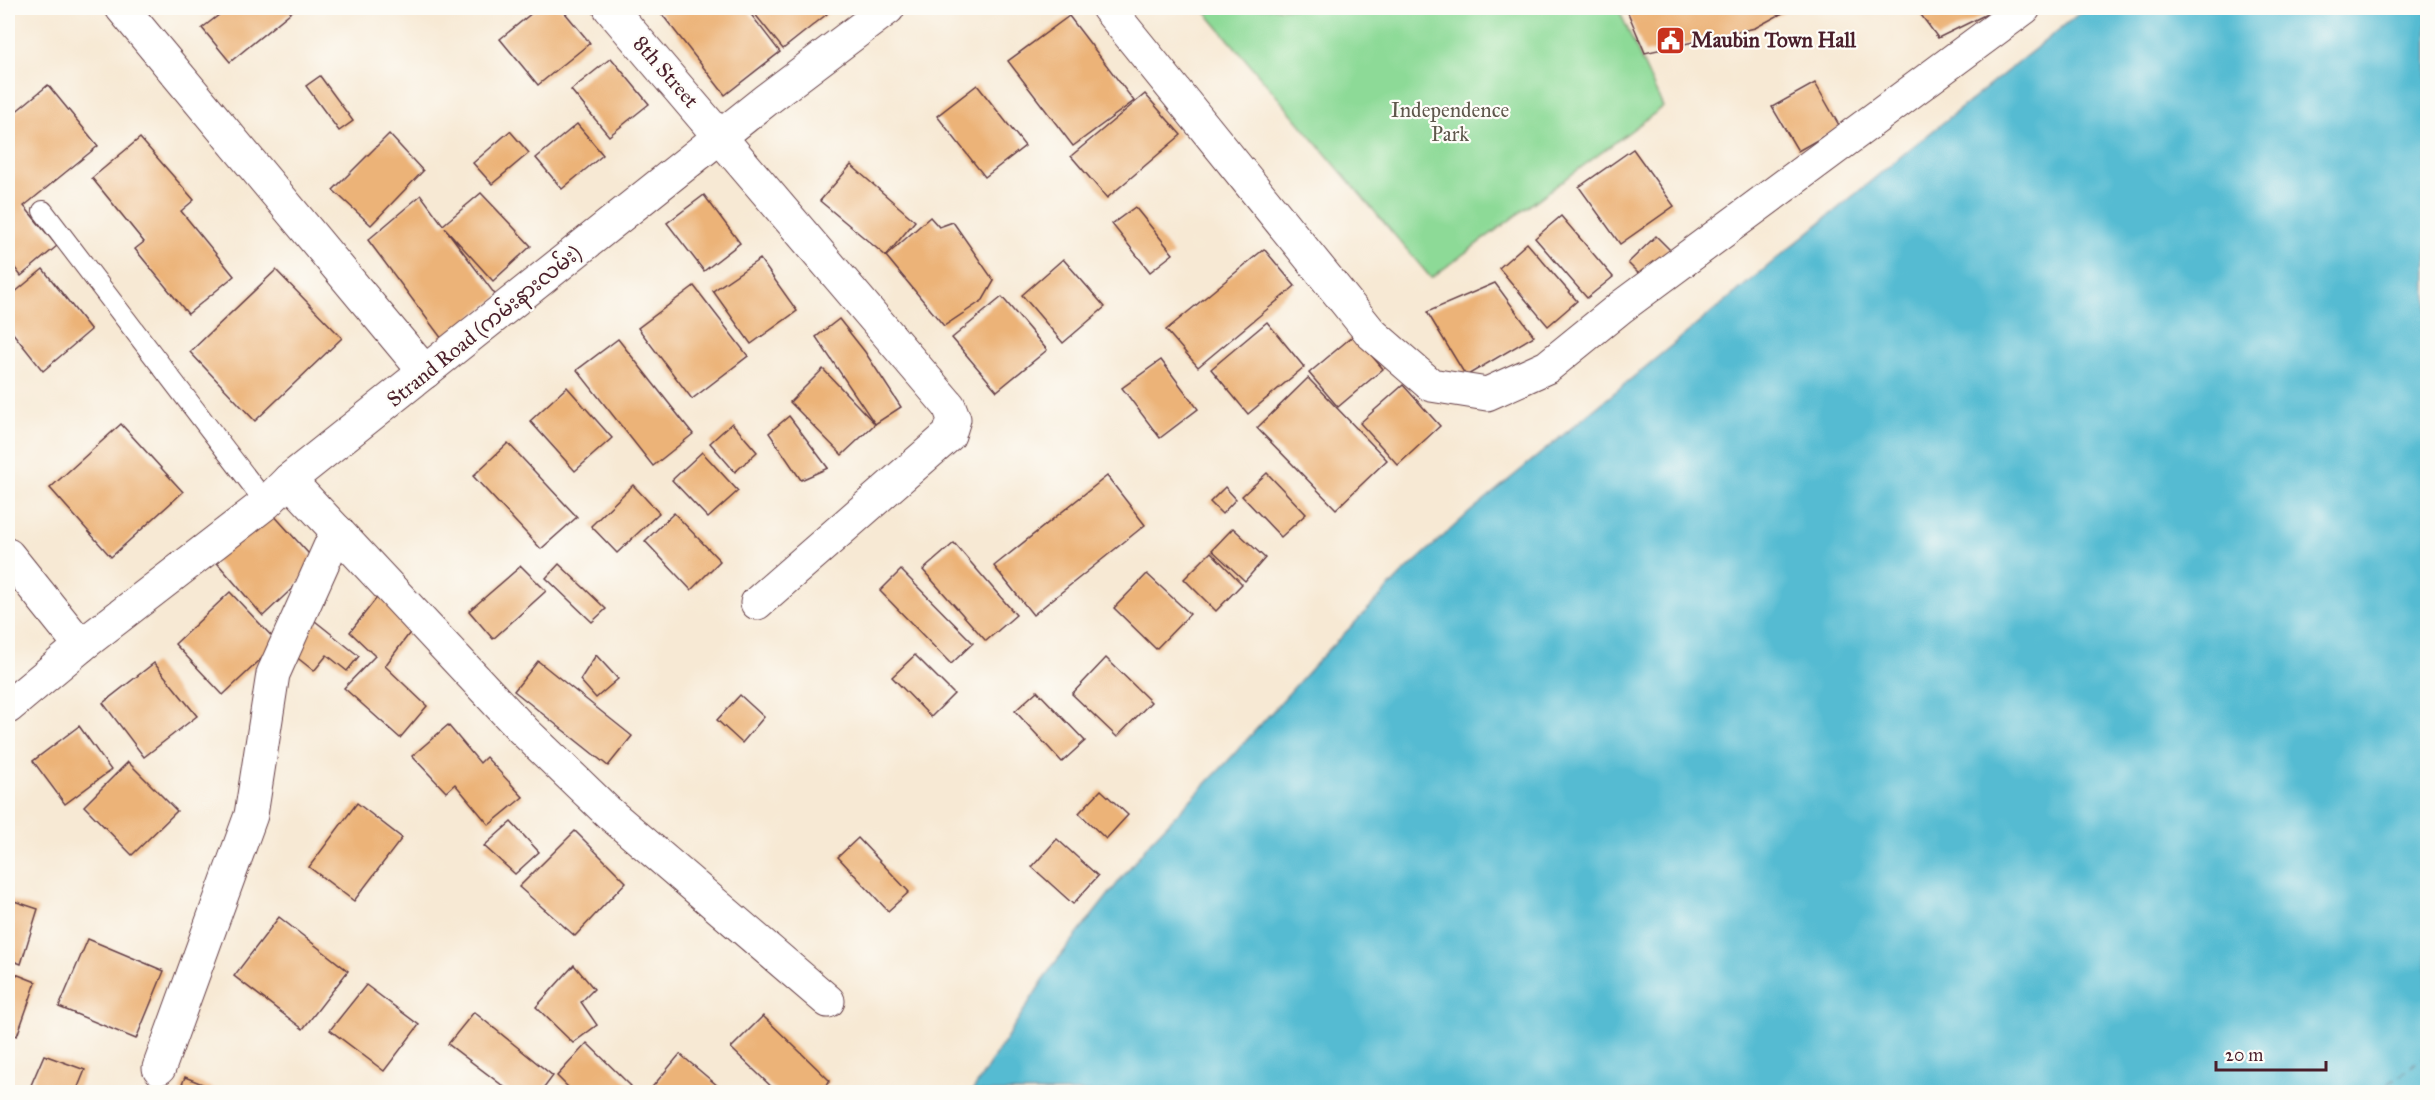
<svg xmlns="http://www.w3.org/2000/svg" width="2435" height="1100" viewBox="0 0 2435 1100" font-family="'IM FELL Great Primer','Noto Sans Myanmar',serif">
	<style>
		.green { fill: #8dda97; stroke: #6c7c61; stroke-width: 1.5 }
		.water { fill: #54bbd2; stroke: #4f6d7e; stroke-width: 1.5 }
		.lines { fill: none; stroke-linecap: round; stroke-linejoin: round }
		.ferry { stroke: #4e5d6e; stroke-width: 1.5; stroke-dasharray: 8 6; stroke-linecap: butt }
		.building { fill: #ecb378 }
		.service-casing { stroke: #643d44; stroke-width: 22 }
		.minor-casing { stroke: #643d44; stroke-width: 35 }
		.service { stroke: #fff; stroke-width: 20 }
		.minor { stroke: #fff; stroke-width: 33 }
		.labels { text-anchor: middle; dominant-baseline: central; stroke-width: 4.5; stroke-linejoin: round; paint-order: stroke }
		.poi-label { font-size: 21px; font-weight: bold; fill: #4a1f2b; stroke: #fdfcf7; text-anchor: start }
		.street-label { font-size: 21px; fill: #4a1f2b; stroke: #fdfcf7 }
		.park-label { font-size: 21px; fill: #5e574b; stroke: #fdfcf7 }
	</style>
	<rect width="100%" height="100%" fill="#fdfcf7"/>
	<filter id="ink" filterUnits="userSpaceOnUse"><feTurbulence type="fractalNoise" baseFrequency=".0167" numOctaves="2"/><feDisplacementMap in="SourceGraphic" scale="12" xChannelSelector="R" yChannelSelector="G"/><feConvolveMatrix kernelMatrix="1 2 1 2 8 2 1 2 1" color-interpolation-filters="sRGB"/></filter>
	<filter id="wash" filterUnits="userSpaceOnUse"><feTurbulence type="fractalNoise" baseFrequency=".008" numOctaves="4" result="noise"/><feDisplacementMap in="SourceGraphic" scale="24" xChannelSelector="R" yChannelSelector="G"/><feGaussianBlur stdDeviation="1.35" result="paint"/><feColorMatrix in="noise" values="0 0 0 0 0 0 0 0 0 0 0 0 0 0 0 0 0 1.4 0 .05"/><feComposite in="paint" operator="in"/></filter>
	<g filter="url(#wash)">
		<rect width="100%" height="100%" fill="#f7e9d4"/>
		<!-- green -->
		<path class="green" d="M1202 8H1618L1663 107 1431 278Z"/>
		<!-- water -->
		<path class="water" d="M2086 8H2427V1092H972L1051 968 1150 842 1227 762 1315 664 1402 574 1471 511 1899 158Z"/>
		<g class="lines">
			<!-- ferry -->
			<path class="ferry" d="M2377 1092 2428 1054"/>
		</g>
		<g id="blocks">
			<!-- building -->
			<g class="building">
				<path d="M228 8H296L230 62 202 28Z"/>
				<path d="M538 8H561L590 43 538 85 500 39Z"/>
				<path d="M657 8H746L780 52 725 95Z"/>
				<path d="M750 8H822L827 14 783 49Z"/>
				<path d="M1626 8H1792L1755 28 1645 53Z"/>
				<path d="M1916 8H1999L1938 38Z"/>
				<path d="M1069 16 1134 101 1073 146 1008 61Z"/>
				<path d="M611 58 649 104 609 136 571 90Z"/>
				<path d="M320 76 353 121 339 131 306 86Z"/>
				<path d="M1815 83 1840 127 1798 151 1772 107Z"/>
				<path d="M48 85 98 146 24 206 57 246 21 276 8 259V118Z"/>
				<path d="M977 85 1025 146 985 177 937 116Z"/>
				<path d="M1145 94 1181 135 1107 198 1071 156Z"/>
				<path d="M577 124 603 155 562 189 536 158Z"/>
				<path d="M510 131 529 153 492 184 473 163Z"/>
				<path d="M389 134 423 171 371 225 333 190Z"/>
				<path d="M140 138 194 200 181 211 234 276 188 314 135 249 144 242 92 178Z"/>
				<path d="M1633 149 1674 206 1620 244 1579 187Z"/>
				<path d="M851 165 915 221 886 256 820 201Z"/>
				<path d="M481 193 531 246 493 281 445 228 497 297 442 339 368 240 421 195 443 225Z"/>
				<path d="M704 195 740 243 704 271 667 223Z"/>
				<path d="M1135 207 1173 254 1150 272 1112 224Z"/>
				<path d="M1561 216 1613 277 1587 298 1535 238Z"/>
				<path d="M930 217 939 227 953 222 994 281 983 300 944 326 886 256Z"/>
				<path d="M1656 236 1673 253 1645 280 1628 263Z"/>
				<path d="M1527 243 1577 301 1548 326 1499 268Z"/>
				<path d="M1264 249 1295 286 1198 367 1166 330Z"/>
				<path d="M760 259 797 311 751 344 713 291Z"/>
				<path d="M1063 259 1105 307 1063 343 1022 295Z"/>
				<path d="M43 269 91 330 43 371 8 327V298Z"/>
				<path d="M276 270 342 338 255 421 190 352Z"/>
				<path d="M1495 283 1534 336 1466 376 1427 312Z"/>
				<path d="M694 286 748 356 692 399 638 328Z"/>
				<path d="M1002 297 1047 350 997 391 952 338Z"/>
				<path d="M839 319 865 352 901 407 875 424 816 337Z"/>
				<path d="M1267 322 1304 367 1248 414 1211 369Z"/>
				<path d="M1354 335 1383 369 1338 407 1309 373Z"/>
				<path d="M618 339 693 434 653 466 577 370Z"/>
				<path d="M1161 360 1198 409 1160 438 1122 388Z"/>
				<path d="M823 369 875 424 842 455 790 402Z"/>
				<path d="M1308 378 1387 460 1336 509 1257 428Z"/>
				<path d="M1403 385 1440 426 1398 465 1360 423Z"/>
				<path d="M567 387 612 438 575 471 530 421Z"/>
				<path d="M789 416 828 468 801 480 769 433Z"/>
				<path d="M732 423 757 452 735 472 710 443Z"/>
				<path d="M121 424 183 492 111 557 50 488Z"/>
				<path d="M508 443 577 517 541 549 473 476Z"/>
				<path d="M702 452 738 491 708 518 672 480Z"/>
				<path d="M1267 473 1306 514 1281 537 1242 496Z"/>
				<path d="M1107 476 1145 525 1033 615 994 566Z"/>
				<path d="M633 485 659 513 617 553 591 526Z"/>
				<path d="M1225 487 1236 499 1222 514 1210 502Z"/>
				<path d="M271 512 318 564 263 616 213 558Z"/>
				<path d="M674 513 720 561 691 590 645 541Z"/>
				<path d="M1233 528 1265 558 1245 581 1212 550Z"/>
				<path d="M954 543 1016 615 986 641 923 570Z"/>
				<path d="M1211 552 1242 584 1216 611 1184 579Z"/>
				<path d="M559 564 606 609 592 622 546 578Z"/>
				<path d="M521 566 546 591 493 639 469 611Z"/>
				<path d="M901 570 973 643 951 664 880 591Z"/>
				<path d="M1147 574 1190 614 1156 649 1114 608Z"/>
				<path d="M230 592 278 643 223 695 175 644Z"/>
				<path d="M379 595 415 626 385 666 427 706 400 738 344 688 375 656 350 632Z"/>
				<path d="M315 621 359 656 347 671 327 655 314 671 290 652Z"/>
				<path d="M596 655 618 679 596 698 580 680Z"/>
				<path d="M915 655 954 694 931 717 892 677Z"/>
				<path d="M1106 658 1151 702 1117 737 1072 694Z"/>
				<path d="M538 661 632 736 608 766 514 691Z"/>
				<path d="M154 663 197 716 144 757 103 703Z"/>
				<path d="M1037 691 1085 741 1062 762 1015 711Z"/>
				<path d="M740 695 764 717 742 743 717 720Z"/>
				<path d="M448 725 480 763 486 757 523 797 489 825 455 784 446 792 412 756Z"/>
				<path d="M79 726 111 770 65 804 33 761Z"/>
				<path d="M128 762 177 811 132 855 84 806Z"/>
				<path d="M1101 790 1128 815 1106 839 1079 813Z"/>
				<path d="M357 803 402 838 354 901 309 867Z"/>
				<path d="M511 822 539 852 515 874 484 846Z"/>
				<path d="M575 831 626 882 575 936 519 887Z"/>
				<path d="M858 838 909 892 888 911 838 857Z"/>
				<path d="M1057 839 1098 876 1073 904 1032 867Z"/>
				<path d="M8 899 38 909 21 964 8 959Z"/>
				<path d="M279 917 348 971 303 1029 234 976Z"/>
				<path d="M88 939 164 971 136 1039 59 1007Z"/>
				<path d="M574 965 594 989 581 1002 597 1025 573 1043 536 1007Z"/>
				<path d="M8 971 36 982 17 1036 8 1033Z"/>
				<path d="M366 985 419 1025 384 1071 330 1030Z"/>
				<path d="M474 1012 553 1076 541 1092H511L448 1044Z"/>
				<path d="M763 1016 830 1081 819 1092H777L731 1048Z"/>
				<path d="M587 1043 631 1086 625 1092H573L557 1076Z"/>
				<path d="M680 1054 725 1092H648Z"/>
				<path d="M44 1055 85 1070 76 1092H28Z"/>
				<path d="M185 1077 222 1092H179Z"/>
			</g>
		</g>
	</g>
	<g filter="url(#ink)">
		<use href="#blocks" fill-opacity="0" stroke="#643d44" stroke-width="1.5"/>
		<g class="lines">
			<defs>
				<path id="service" d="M43 211 266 503"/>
				<g id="minor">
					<path d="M122 8 425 372"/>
					<path d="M610 8 949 406 954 419 949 435 757 603"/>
					<path d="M1108 8 1371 333 1431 385 1487 394 1547 367 1621 307 2024 8"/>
					<path d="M289 480 523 730 609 813 828 1001"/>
					<path d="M8 555 81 646"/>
					<path d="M8 707 81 646 266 503 289 480 766 100 888 8"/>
					<path d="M159 1068 251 815 273 674 337 531"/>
				</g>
			</defs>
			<!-- service casing -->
			<use href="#service" class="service-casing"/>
			<!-- minor casing -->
			<use href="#minor" class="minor-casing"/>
			<!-- service -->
			<use href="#service" class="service"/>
			<!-- minor -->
			<use href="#minor" class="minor"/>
		</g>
	</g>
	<!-- icons -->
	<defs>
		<symbol id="civic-square" viewBox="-11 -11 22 22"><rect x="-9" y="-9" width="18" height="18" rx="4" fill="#c8321e" stroke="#fdfcf7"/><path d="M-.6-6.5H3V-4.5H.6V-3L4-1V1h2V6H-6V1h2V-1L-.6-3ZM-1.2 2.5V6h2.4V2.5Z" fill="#fff"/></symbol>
	</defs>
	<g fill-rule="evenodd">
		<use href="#civic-square" x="1654" y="24" width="33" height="33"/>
	</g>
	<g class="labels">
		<!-- poi labels -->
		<g class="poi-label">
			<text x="1691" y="40">Maubin Town Hall</text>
		</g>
		<!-- street labels -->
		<g class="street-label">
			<text transform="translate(666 72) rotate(49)">8th Street</text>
			<text transform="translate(484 326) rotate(-39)">Strand Road (ကမ်းနားလမ်း)</text>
		</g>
		<!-- park labels -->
		<g class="park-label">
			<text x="1450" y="110">Independence<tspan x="1450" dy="24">Park</tspan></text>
		</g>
	</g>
	<!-- margin -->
	<rect width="2435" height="1100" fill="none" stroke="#fdfcf7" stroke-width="30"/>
	<!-- scale -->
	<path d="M2216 1061v9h110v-9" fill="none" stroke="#4a1f2b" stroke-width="3"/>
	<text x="2225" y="1061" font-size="18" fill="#4a1f2b" stroke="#fdfcf7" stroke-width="4.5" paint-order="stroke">20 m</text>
</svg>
